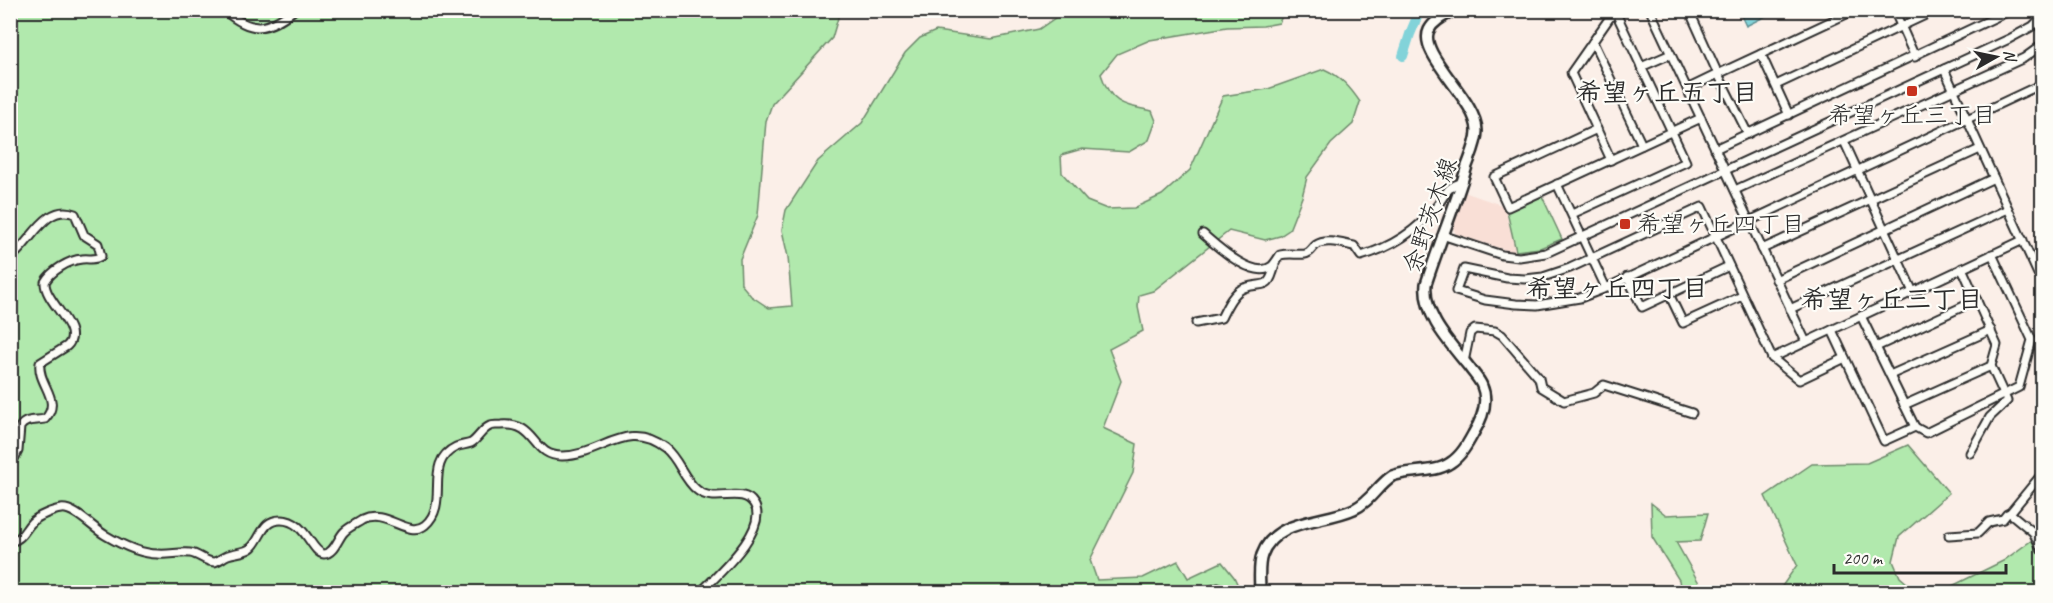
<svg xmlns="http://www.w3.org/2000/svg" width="2053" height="603" viewBox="0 0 2053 603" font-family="Caveat,'Klee One',sans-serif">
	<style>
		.built { fill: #f9dfd6 }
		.green { fill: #b1e9ad; stroke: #6e8a6c; stroke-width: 1.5 }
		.water { fill: #82d3d9; stroke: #5f9093; stroke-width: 1.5 }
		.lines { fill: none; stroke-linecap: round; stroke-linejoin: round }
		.river { stroke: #82d3d9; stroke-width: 10 }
		.minor-casing { stroke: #2b2b2b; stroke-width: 11 }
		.major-casing { stroke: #2b2b2b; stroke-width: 14 }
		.minor { stroke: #fdfcf7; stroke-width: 7 }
		.major { stroke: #fdfcf7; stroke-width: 9 }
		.poi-dot { fill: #c8321e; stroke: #fdfcf7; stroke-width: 2 }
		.labels { text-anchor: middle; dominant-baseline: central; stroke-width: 4.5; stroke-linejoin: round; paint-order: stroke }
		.poi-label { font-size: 24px; fill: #2b2b2b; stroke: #fdfcf7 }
		.street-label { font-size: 24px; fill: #2b2b2b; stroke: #fdfcf7 }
		.neighbourhood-label { font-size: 26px; font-weight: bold; fill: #2b2b2b; stroke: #fdfcf7 }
	</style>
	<rect width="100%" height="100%" fill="#fbefe8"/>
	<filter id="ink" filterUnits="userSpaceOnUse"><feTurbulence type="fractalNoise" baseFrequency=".0167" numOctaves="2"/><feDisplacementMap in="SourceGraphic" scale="12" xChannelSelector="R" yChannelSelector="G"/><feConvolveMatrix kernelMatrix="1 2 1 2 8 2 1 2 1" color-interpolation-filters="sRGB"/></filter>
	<g filter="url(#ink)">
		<!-- built -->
		<path class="built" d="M1464 192 1504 206 1516 251H1509L1456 234 1453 228Z"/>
		<!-- green -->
		<g class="green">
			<path d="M10 11H840L832 38 772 104 766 121 758 215 740 259 741 284 751 296 769 308 792 306 788 257 782 230 786 210 818 161 862 123 905 53 920 38 936 31 991 39 1039 29 1065 11H1278L1282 16 1279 23 1263 26 1227 27 1150 40 1117 54 1101 74C1111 105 1124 105 1152 111L1156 121 1149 140 1129 152 1082 149 1061 155 1062 173 1087 201 1107 209 1134 208 1162 195 1190 170 1223 96 1268 89 1324 69C1340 76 1350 87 1360 102L1353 124 1331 144 1307 177 1302 197 1289 230 1280 236 1265 240 1229 231 1153 291 1139 295 1138 307 1143 331 1109 349 1121 381 1103 428 1137 444 1133 473 1090 560 1097 580 1143 578 1178 561 1188 578 1222 562 1234 577 1241 592H11Z"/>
			<path d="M1542 196 1562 239 1540 248 1516 251 1507 212Z"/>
			<path d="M1908 445 1949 493 1899 537 1893 561 1900 577 1915 590H1944L2003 561 2032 540 2042 520V592H1778L1797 565 1765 496 1812 464 1867 463Z"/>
			<path d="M1651 503 1666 515 1708 513 1700 541 1676 542 1704 592H1681L1679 580 1652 537Z"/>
		</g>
		<!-- water -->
		<path class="water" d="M1739 11H1776L1746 26Z"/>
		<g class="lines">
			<!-- river -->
			<path class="river" d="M1403 56 1410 34 1420 10"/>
			<defs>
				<g id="minor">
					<path d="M224 10C252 34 266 31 294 10"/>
					<path d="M1650 10 1806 342"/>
					<path d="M1689 10 1718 74 1855 10"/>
					<path d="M1894 10 1915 57"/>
					<path d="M1593 42 1642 145"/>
					<path d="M1761 54 1789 115"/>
					<path d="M1641 67 1671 54"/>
					<path d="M1944 69 2038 274 2042 275"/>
					<path d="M1776 85 1936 10"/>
					<path d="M1687 89 1718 74 1748 134"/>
					<path d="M1597 129 1494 177 1508 207 1701 118"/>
					<path d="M1844 141 1913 292"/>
					<path d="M1715 149 2011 10"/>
					<path d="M1611 160 1571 73 1615 10"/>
					<path d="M1557 184 1606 288"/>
					<path d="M1735 190 2024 58 2042 45"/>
					<path d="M1572 214 1686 162 1615 11"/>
					<path d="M1203 234C1217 246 1254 281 1272 266 1275 263 1278 258 1280 255 1289 253 1297 255 1305 254 1311 253 1311 249 1316 245 1326 238 1343 244 1354 246L1361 256C1392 247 1416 232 1436 207 1447 194 1445 187 1463 182"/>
					<path d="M1442 235 1502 255 1519 257 1546 253 2009 39 2033 26 2042 17"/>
					<path d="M1762 249 1980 149"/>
					<path d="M10 258C31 244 45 202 75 214L84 235 98 244 101 256C94 261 90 258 82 259 69 260 51 271 45 282 44 302 85 329 67 346L40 363C37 384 63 400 45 419 36 421 26 418 20 427L18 451 10 467"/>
					<path d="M1962 268 1997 345 1991 366 2007 401 1990 417 1970 453"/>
					<path d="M1627 277 1642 307 1729 266"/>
					<path d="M1776 280 1994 178"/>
					<path d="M1669 294 1683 323 1742 296"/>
					<path d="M1790 309 2008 209"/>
					<path d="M1861 316 1915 427"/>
					<path d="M1196 323 1221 318C1226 308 1233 292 1244 288 1265 281 1268 292 1275 265"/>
					<path d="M1832 330 1884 441 1915 427 1926 433 2019 387 2032 340 1992 254"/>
					<path d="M1876 347 1977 300"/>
					<path d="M1772 358 2023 240"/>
					<path d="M1845 358 1799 380 1772 358 1702 207 1570 268 1543 277 1525 279 1507 278 1464 269 1456 291 1485 300 1516 304 1537 305 1580 298 1606 288 2042 84"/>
					<path d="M1464 362 1470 333 1475 329 1495 331 1502 335 1539 378 1541 387 1564 401 1594 393 1604 385 1692 413"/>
					<path d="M1890 375 1991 330"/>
					<path d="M1904 405 1991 366"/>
					<path d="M2042 474 2010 513 2033 532 2042 550"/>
					<path d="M1949 535 1978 533 1989 522 2003 519 2007 514 2010 513"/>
					<path d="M10 542C23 539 24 530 32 522 38 516 53 510 61 509 74 507 93 528 105 535 120 544 140 554 158 554 169 555 179 552 190 553 199 554 205 562 214 562 219 561 223 557 228 555 236 552 246 553 252 547 262 537 262 520 281 520 306 520 311 553 324 554 334 554 338 538 344 532 349 527 356 524 362 520 385 508 408 539 425 525 451 503 422 463 456 447 460 445 466 445 471 443 478 439 482 429 490 426 491 425 500 425 501 425 538 422 531 456 562 456 602 456 626 418 665 448 679 459 683 479 697 490 715 505 742 485 754 504 770 529 717 575 701 592"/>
					<path d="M1205 592 1218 588 1222 592"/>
				</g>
				<path id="major" d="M1260 592C1260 581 1258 566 1262 555 1275 518 1324 523 1354 509 1370 502 1378 485 1392 476 1410 469 1434 474 1450 463 1461 456 1467 445 1473 434 1481 421 1489 402 1482 386 1480 380 1473 373 1469 367 1450 343 1423 316 1426 284 1439 244 1455 206 1467 166 1471 155 1477 142 1477 131 1477 100 1417 54 1429 30 1434 20 1446 15 1455 10"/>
			</defs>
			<!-- minor casing -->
			<use href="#minor" class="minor-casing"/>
			<!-- major casing -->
			<use href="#major" class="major-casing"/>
			<!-- minor -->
			<use href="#minor" class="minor"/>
			<!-- major -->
			<use href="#major" class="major"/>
		</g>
	</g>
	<!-- markers -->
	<g class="poi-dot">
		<rect x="1906" y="85" width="12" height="12" rx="3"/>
		<rect x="1619" y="218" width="12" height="12" rx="3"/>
	</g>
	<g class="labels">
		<!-- poi labels -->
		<g class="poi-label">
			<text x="1912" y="115">希望ヶ丘三丁目</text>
			<text x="1637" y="224" text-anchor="start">希望ヶ丘四丁目</text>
		</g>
		<!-- street labels -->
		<g class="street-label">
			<text transform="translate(1430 215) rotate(-71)">余野茨木線</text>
		</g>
		<!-- neighbourhood labels -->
		<g class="neighbourhood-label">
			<text x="1667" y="92">希望ヶ丘五丁目</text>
			<text x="1617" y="288">希望ヶ丘四丁目</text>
			<text x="1892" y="299">希望ヶ丘三丁目</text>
		</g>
	</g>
	<!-- margin -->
	<rect width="2053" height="603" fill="none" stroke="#fdfcf7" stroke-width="36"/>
	<rect x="18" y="18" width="2017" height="567" fill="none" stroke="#2b2b2b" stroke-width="2" filter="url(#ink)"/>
	<!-- north arrow -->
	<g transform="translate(1996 57) rotate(81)" stroke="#fdfcf7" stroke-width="4.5" paint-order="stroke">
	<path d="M0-4.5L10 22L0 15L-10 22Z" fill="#2b2b2b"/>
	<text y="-9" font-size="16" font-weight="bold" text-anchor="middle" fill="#2b2b2b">N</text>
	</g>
	<!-- scale -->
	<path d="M1834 564v9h172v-9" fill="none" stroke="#2b2b2b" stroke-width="3"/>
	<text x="1843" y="564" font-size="18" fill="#2b2b2b" stroke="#fdfcf7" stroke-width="4.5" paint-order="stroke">200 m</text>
</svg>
